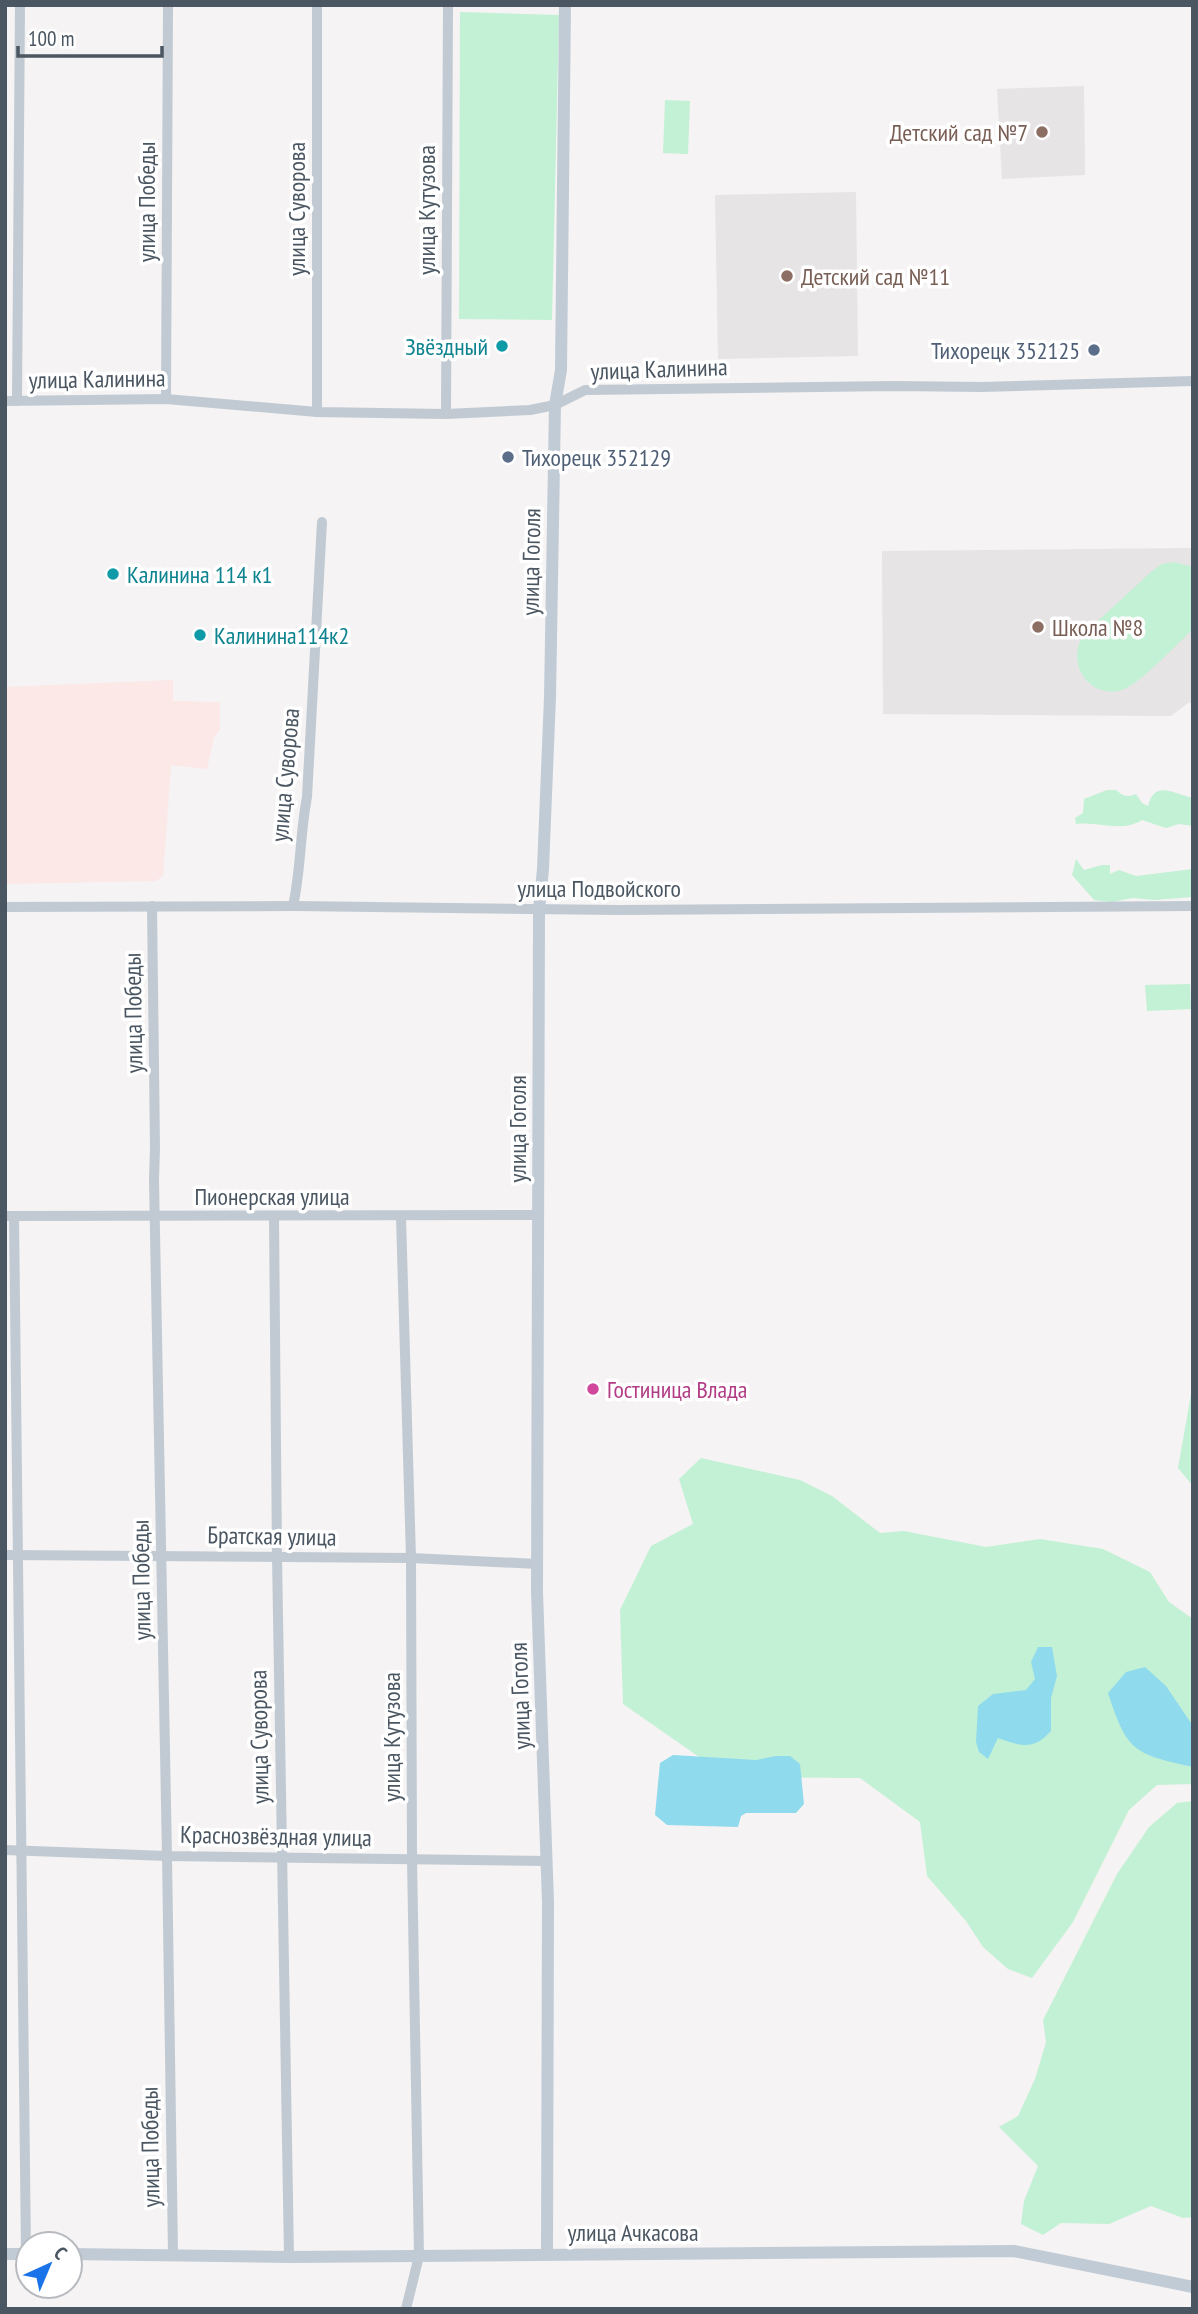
<svg xmlns="http://www.w3.org/2000/svg" width="1198" height="2314" viewBox="0 0 1198 2314" font-family="'PT Sans Narrow',sans-serif">
	<style>
		.education { fill: #e6e4e5 }
		.medical { fill: #fce8e6 }
		.green { fill: #c3f1d5 }
		.water { fill: #90daee }
		.lines { fill: none; stroke-linecap: round; stroke-linejoin: round }
		.street { stroke: #c1cad2; stroke-width: 10 }
		.secondary { stroke: #c1cbd6; stroke-width: 12 }
		.education-dot { fill: #8d6e63; stroke: #fff; stroke-width: 2.5 }
		.culture-dot { fill: #0f9aa8; stroke: #fff; stroke-width: 2.5 }
		.service-dot { fill: #5c6f8a; stroke: #fff; stroke-width: 2.5 }
		.hotel-dot { fill: #d1479c; stroke: #fff; stroke-width: 2.5 }
		.labels { text-anchor: middle; dominant-baseline: central; stroke-width: 7; stroke-linejoin: round; paint-order: stroke }
		.education-label { font-size: 24px; fill: #785e54; stroke: #fff; text-anchor: start }
		.street-label { font-size: 24px; fill: #4a5661; stroke: #fff }
		.culture-label { font-size: 24px; fill: #0d838f; stroke: #fff; text-anchor: start }
		.service-label { font-size: 24px; fill: #4e5e75; stroke: #fff; text-anchor: end }
		.hotel-label { font-size: 24px; fill: #b23c85; stroke: #fff; text-anchor: start }
	</style>
	<rect width="100%" height="100%" fill="#f5f3f3"/>
	<!-- education -->
	<g class="education">
		<path d="M1084 86 1085 175 1002 179 997 89Z"/>
		<path d="M856 192 858 356 718 359 715 195Z"/>
		<path d="M1193 548V703H1188L1171 716 883 714 882 551Z"/>
	</g>
	<!-- medical -->
	<path class="medical" d="M173 680V701L220 702V730L214 737 207 769 171 765 163 876 156 881 5 884V687Z"/>
	<!-- green -->
	<g class="green">
		<path d="M460 12 559 15 552 320 459 319Z"/>
		<path d="M665 100 690 101 688 154 663 153Z"/>
		<path d="M1174 562 1193 567V629C1177 644 1140 684 1122 690 1086 700 1063 657 1087 631L1152 571 1162 564Z"/>
		<path d="M1107 790H1116C1123 796 1127 798 1136 794L1142 803 1148 806C1155 779 1173 794 1193 798V826L1179 824 1166 828 1142 820C1121 833 1098 821 1076 824L1075 818 1083 813 1084 799Z"/>
		<path d="M1076 859 1084 870 1102 865H1110V874L1119 870 1136 876 1193 869V897L1154 900 1133 898 1112 902 1094 900 1072 875Z"/>
		<path d="M1190 984 1191 1009 1147 1011 1145 985Z"/>
		<path d="M1193 1383V1486L1178 1468Z"/>
		<path d="M701 1458 800 1480 832 1496 880 1533 904 1531 986 1547 1040 1539 1103 1549 1150 1572 1169 1602 1193 1619V1784L1157 1785 1129 1810 1073 1922 1032 1978 1008 1969 983 1947 966 1921 927 1876 920 1822 860 1778 728 1777 623 1704 620 1610 651 1546 693 1524 679 1479Z"/>
		<path d="M1193 1801V2217L1183 2218 1151 2206 1109 2224 1061 2223 1043 2235 1021 2224 1024 2201 1038 2166 999 2127 1018 2116 1035 2079 1046 2042 1043 2020 1117 1874 1149 1827 1177 1803Z"/>
	</g>
	<!-- water -->
	<g class="water">
		<path d="M1038 1647H1052L1057 1676 1051 1698V1731C1033 1751 1021 1746 998 1738L988 1759 979 1752 976 1742 978 1706 993 1694 1026 1690 1035 1679 1031 1662Z"/>
		<path d="M1145 1667 1166 1686 1193 1726V1767C1134 1754 1127 1752 1108 1693L1126 1672Z"/>
		<path d="M673 1755 756 1760 776 1756H790L800 1764 804 1804 796 1813H746L741 1816 738 1827 667 1825 655 1815 660 1763Z"/>
	</g>
	<g class="lines">
		<!-- street -->
		<g class="street">
			<path d="M317 5V412"/>
			<path d="M166 399 168 5"/>
			<path d="M5 401 166 399 317 412 446 414 530 410 555 405 585 390 893 386 981 387 1193 381"/>
			<path d="M17 401 20 5"/>
			<path d="M446 414 448 5"/>
			<path d="M152 906 155 1148 154 1180 167 1856 173 2254"/>
			<path d="M293 906C301 870 300 833 307 797L322 522"/>
			<path d="M5 907 293 906 620 910 1193 906"/>
			<path d="M5 1216 538 1215"/>
			<path d="M14 1216C19 1562 21 1908 26 2254"/>
			<path d="M274 1217 277 1557 289 2257"/>
			<path d="M401 1217 411 1558 412 1859 419 2256 406 2309"/>
			<path d="M5 1555 411 1558 537 1564"/>
			<path d="M5 1850 167 1856 547 1861"/>
		</g>
		<!-- secondary -->
		<g class="secondary">
			<path d="M547 2253 548 1902 537 1592 539 910 543 869 550 697 555 405 561 370 565 5"/>
			<path d="M5 2254H28"/>
			<path d="M70 2254 289 2257 1014 2251 1193 2287"/>
		</g>
	</g>
	<!-- markers -->
	<g class="education-dot">
		<circle cx="1042" cy="132" r="7"/>
		<circle cx="787" cy="276" r="7"/>
		<circle cx="1038" cy="627" r="7"/>
	</g>
	<g class="culture-dot">
		<circle cx="502" cy="346" r="7"/>
		<circle cx="113" cy="574" r="7"/>
		<circle cx="200" cy="635" r="7"/>
	</g>
	<g class="service-dot">
		<circle cx="1094" cy="350" r="7"/>
		<circle cx="508" cy="457" r="7"/>
	</g>
	<circle class="hotel-dot" cx="593" cy="1389" r="7"/>
	<g class="labels">
		<!-- education labels -->
		<g class="education-label">
			<text x="1028" y="132" text-anchor="end">Детский сад №7</text>
			<text x="801" y="276">Детский сад №11</text>
			<text x="1052" y="627">Школа №8</text>
		</g>
		<!-- street labels -->
		<g class="street-label">
			<text transform="translate(146 202) rotate(-90)">улица Победы</text>
			<text transform="translate(296 209) rotate(-90)">улица Суворова</text>
			<text transform="translate(426 210) rotate(-90)">улица Кутузова</text>
			<text transform="translate(659 369) rotate(-2)">улица Калинина</text>
			<text transform="translate(97 379) rotate(-1)">улица Калинина</text>
			<text transform="translate(531 562) rotate(-89)">улица Гоголя</text>
			<text transform="translate(285 775) rotate(-85)">улица Суворова</text>
			<text x="599" y="888">улица Подвойского</text>
			<text transform="translate(133 1013) rotate(-91)">улица Победы</text>
			<text transform="translate(517 1129) rotate(-90)">улица Гоголя</text>
			<text x="272" y="1196">Пионерская улица</text>
			<text transform="translate(272 1536) rotate(1)">Братская улица</text>
			<text transform="translate(141 1580) rotate(-91)">улица Победы</text>
			<text transform="translate(520 1696) rotate(-92)">улица Гоголя</text>
			<text transform="translate(259 1737) rotate(-91)">улица Суворова</text>
			<text transform="translate(391 1737) rotate(-90)">улица Кутузова</text>
			<text transform="translate(276 1836) rotate(1)">Краснозвёздная улица</text>
			<text transform="translate(150 2147) rotate(-91)">улица Победы</text>
			<text x="633" y="2232">улица Ачкасова</text>
		</g>
		<!-- culture labels -->
		<g class="culture-label">
			<text x="488" y="346" text-anchor="end">Звёздный</text>
			<text x="127" y="574">Калинина 114 к1</text>
			<text x="214" y="635">Калинина114к2</text>
		</g>
		<!-- service labels -->
		<g class="service-label">
			<text x="1080" y="350">Тихорецк 352125</text>
			<text x="522" y="457" text-anchor="start">Тихорецк 352129</text>
		</g>
		<!-- hotel labels -->
		<g class="hotel-label">
			<text x="607" y="1389">Гостиница Влада</text>
		</g>
	</g>
	<!-- border -->
	<rect width="1198" height="2314" fill="none" stroke="#4a5661" stroke-width="14"/>
	<!-- north arrow -->
	<g transform="translate(49 2265) rotate(44)"><circle r="33" fill="#ffffff" stroke="#b7bbc0" stroke-width="2"/>
	<path d="M0-5L12 26L0 18L-12 26Z" fill="#1a73e8"/>
	<text y="-10" font-size="19" font-weight="bold" text-anchor="middle" fill="#4a5661">С</text>
	</g>
	<!-- scale -->
	<path d="M18 46v10h144v-10" fill="none" stroke="#4a5661" stroke-width="3.5"/>
	<text x="28" y="46" font-size="21" fill="#4a5661" stroke="#ffffff" stroke-width="5" paint-order="stroke">100 m</text>
</svg>
